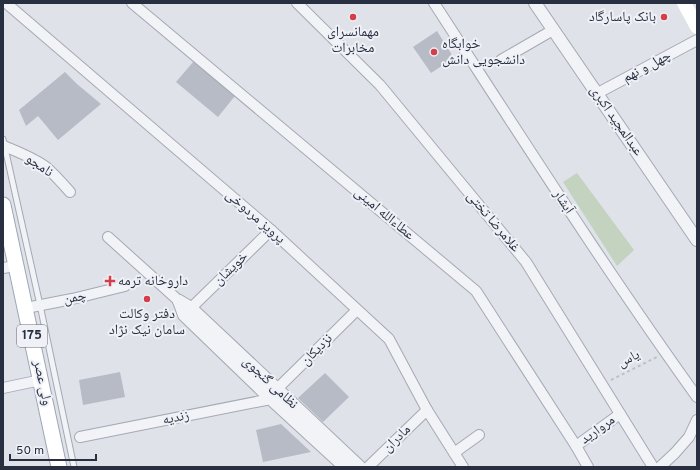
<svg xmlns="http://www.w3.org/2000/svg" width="700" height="470" viewBox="0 0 700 470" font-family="Overpass,'Noto Naskh Arabic',sans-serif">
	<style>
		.green { fill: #c3d3c0 }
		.building { fill: #b6bbc6 }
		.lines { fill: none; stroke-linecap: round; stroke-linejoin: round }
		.service-casing { stroke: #a4a9b3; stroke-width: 7 }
		.minor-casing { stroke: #a4a9b3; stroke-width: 12 }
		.tertiary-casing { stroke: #a4a9b3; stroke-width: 14 }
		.primary-casing { stroke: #9ea6b5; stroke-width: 17 }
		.path { stroke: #bdc0c8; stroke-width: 2; stroke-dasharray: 3 3; stroke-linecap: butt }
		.service { stroke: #f2f3f7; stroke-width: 5 }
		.minor { stroke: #f2f3f7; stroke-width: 10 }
		.tertiary { stroke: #f2f3f7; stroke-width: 12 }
		.secondary { stroke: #fff; stroke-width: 14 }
		.primary { stroke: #fff; stroke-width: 15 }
		.poi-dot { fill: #d43e4b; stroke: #eff1f6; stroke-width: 1.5 }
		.labels { text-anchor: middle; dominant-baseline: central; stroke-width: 4; stroke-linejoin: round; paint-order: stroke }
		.shield { fill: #eff1f6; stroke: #636977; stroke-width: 1 }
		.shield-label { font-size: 13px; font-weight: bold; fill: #272f41 }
		.poi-label { font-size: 14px; fill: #272f41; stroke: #eff1f6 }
		.street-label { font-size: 14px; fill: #272f41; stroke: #eff1f6 }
	</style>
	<rect width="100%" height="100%" fill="#dfe2e9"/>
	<!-- green -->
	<path class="green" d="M577 173 634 250 617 266 563 182Z"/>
	<!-- building -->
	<g class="building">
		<path d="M437 31 454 58 431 73 413 47Z"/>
		<path d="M194 61 235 96 218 117 176 82Z"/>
		<path d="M65 72 77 84 101 104 58 140 38 116 26 126 19 110Z"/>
		<path d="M120 372 125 397 83 405 79 380Z"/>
		<path d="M325 373 349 397 323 422 298 398Z"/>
		<path d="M281 424 311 452 263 462 256 430Z"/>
	</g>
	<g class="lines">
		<defs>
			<path id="service" d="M3 139 40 305 74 467"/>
			<g id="minor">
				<path d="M6 3 271 230 389 339 427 410 463 467"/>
				<path d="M132 3 476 291 576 446 588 467"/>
				<path d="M297 3 380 85 526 262 653 467"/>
				<path d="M434 3C520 135 605 269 697 397"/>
				<path d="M501 60 553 30"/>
				<path d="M596 94 697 40"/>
				<path d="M3 146H4C18 152 34 158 46 167 55 175 63 184 70 192"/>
				<path d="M108 237 179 301"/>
				<path d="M3 268 16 266"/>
				<path d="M26 308 72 299 125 286"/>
				<path d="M191 308 271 230"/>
				<path d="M3 388 41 380"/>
				<path d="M80 437 271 399 277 389 357 310"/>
				<path d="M576 446 620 414"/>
				<path d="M454 453 479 435"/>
				<path d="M368 467 427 410"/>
				<path d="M660 467 675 453 689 437 697 420"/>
			</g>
			<g id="tertiary">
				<path d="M535 3 697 240"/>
				<path d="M179 301 191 308 360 467"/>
				<path d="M179 301 184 315 271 399 345 467"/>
			</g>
			<path id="primary" d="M3 205 59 467"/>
		</defs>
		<!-- service casing -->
		<use href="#service" class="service-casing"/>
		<!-- minor casing -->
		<use href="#minor" class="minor-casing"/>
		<!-- tertiary casing -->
		<use href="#tertiary" class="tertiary-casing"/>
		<!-- primary casing -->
		<use href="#primary" class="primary-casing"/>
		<!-- path -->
		<path class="path" d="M611 380 657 357"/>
		<!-- service -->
		<use href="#service" class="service"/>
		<!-- minor -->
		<use href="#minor" class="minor"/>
		<!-- tertiary -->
		<use href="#tertiary" class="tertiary"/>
		<!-- secondary -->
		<path class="secondary" d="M684 3 697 27"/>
		<!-- primary -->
		<use href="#primary" class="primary"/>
	</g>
	<!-- markers -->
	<g class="poi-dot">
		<circle cx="353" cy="17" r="4"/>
		<circle cx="664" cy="17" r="4"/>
		<circle cx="434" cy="52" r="4"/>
		<path d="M108 275h4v4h4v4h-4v4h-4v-4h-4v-4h4z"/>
		<circle cx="147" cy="299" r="4"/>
	</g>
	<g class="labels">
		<!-- shield labels -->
		<rect class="shield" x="17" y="325" width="30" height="22" rx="3"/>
		<g class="shield-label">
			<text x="32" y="336">175</text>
		</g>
		<!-- poi labels -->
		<g class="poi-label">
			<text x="656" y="17" text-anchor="end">بانک پاسارگاد</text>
			<text x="353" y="32">مهمانسرای<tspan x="353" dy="16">مخابرات</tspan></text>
			<text x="442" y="44" text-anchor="start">خوابگاه<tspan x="442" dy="16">دانشجویی دانش</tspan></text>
			<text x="118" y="281" text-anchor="start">داروخانه ترمه</text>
			<text x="147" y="314">دفتر وکالت<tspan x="147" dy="16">سامان نیک نژاد</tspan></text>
		</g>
		<!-- street labels -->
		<g class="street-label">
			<text transform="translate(647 67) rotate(-28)">چهل و نهم</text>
			<text transform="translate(616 121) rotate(55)">عبدالمجید اکبری</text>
			<text transform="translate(39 166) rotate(34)">نامجو</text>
			<text transform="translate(563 202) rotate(57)">آبشار</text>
			<text transform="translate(384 214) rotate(40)">عطاءالله امینی</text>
			<text transform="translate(255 217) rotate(41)">پرویز مردوخی</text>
			<text transform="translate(493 222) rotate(50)">غلامرضا تختی</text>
			<text transform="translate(231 269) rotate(-44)">خویشان</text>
			<text transform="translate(75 298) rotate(-12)">چمن</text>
			<text transform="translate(317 350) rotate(-45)">نزدیکان</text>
			<text transform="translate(629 359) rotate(-27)">یاس</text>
			<text transform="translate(42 383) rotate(78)">ولی عصر</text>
			<text transform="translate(270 383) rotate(43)">نظامی گنجوی</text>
			<text transform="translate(176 418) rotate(-11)">زندیه</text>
			<text transform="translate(598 430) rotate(-36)">مروارید</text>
			<text transform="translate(397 439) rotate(-44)">مادران</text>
		</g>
	</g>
	<!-- border -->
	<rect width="700" height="470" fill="none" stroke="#272f41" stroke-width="8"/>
	<!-- scale -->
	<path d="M10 454v6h86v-6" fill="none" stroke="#272f41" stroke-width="2"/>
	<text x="16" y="454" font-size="12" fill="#272f41" stroke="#eff1f6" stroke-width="3" paint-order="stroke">50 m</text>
</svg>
